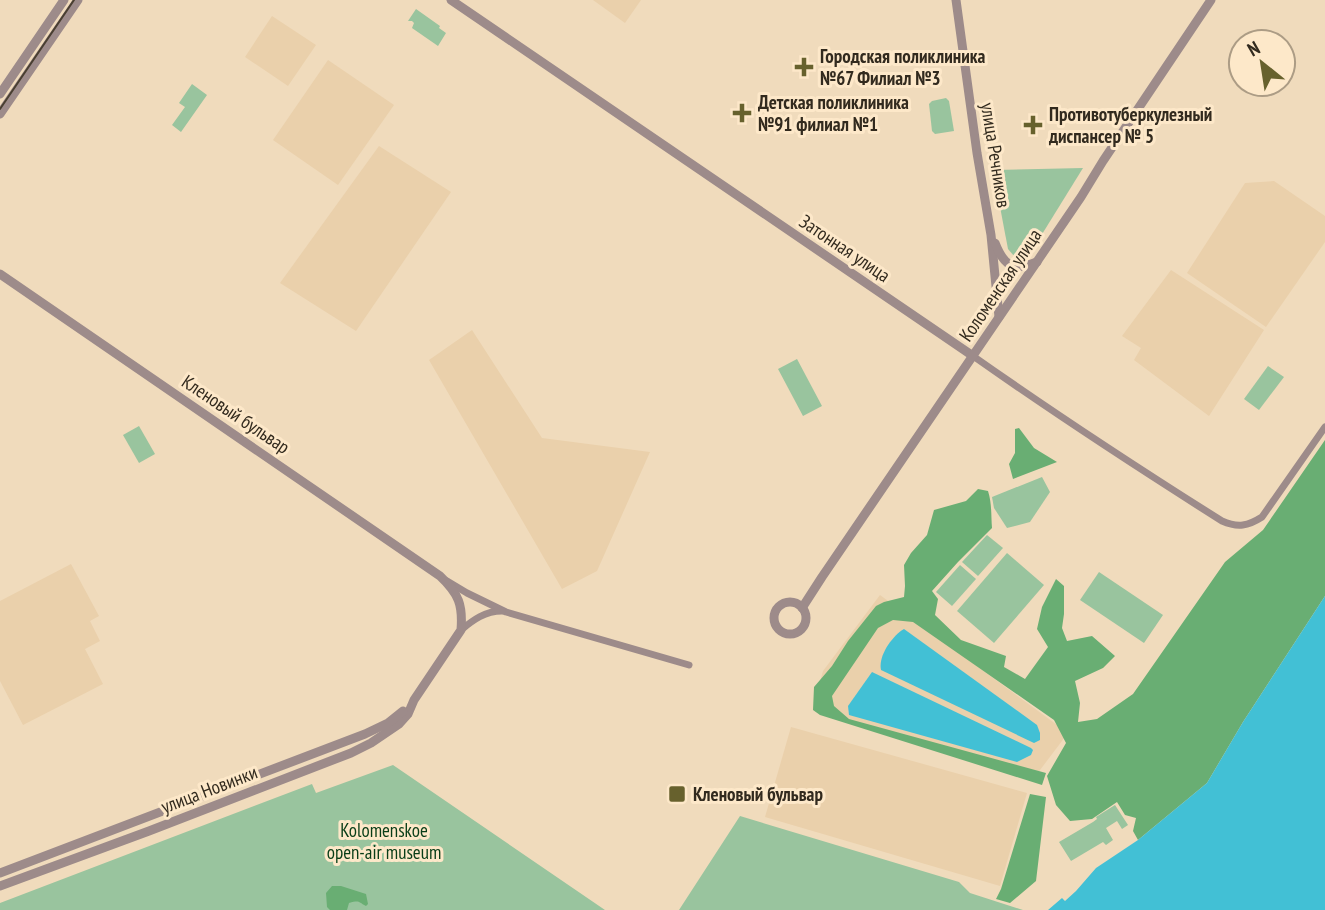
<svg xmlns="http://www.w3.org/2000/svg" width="1325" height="910" viewBox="0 0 1325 910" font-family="'PT Sans Narrow',sans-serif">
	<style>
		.built { fill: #ead0ab }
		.green { fill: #99c49e }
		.forest { fill: #69ae73 }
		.water { fill: #42c0d5 }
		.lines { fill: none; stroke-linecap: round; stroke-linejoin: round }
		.minor { stroke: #9d8b8a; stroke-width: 7 }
		.tertiary { stroke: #9d8b8a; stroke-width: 9 }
		.tram { stroke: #493f31; stroke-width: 2 }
		.poi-dot { fill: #67612d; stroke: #fde8c9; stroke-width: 2.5 }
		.labels { text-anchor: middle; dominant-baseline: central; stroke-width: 6; stroke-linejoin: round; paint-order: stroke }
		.poi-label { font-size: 19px; font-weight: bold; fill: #322a1e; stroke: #fde8c9; text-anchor: start }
		.street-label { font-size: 19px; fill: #322a1e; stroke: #fde8c9 }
		.park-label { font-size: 19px; fill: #083d17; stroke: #fde8c9 }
	</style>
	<rect width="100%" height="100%" fill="#f0dbbc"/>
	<!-- built -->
	<g class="built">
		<path d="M593 0H641L625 23Z"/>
		<path d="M272 16 316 45 288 86 245 57Z"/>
		<path d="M328 60 394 105 338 185 273 140Z"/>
		<path d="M379 146 451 192 356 331 280 283Z"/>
		<path d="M1274 181 1325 216V242L1266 327 1187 273 1245 183Z"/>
		<path d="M1171 270 1264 330 1209 416 1134 360 1141 348 1122 336Z"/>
		<path d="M472 330 542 438 650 452 597 571 562 589 429 360Z"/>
		<path d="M71 564 99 616 90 621 100 641 85 649 103 684 23 725 0 681V601Z"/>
		<path d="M880 595 1068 733 1034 778 821 713 818 688 823 671Z"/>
		<path d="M791 727 1027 793 1000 886 765 817Z"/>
	</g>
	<!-- green -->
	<g class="green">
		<path d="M416 9 440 26 439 28 446 33 438 46 412 28 414 23 412 21H408Z"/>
		<path d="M192 84 207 95 181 132 172 125 185 107 179 103Z"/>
		<path d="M946 98 949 101 954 131 935 134 932 131 929 104 932 101Z"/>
		<path d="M1083 168 1031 252 1023 257 1014 256 1008 249 993 170Z"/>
		<path d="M797 359 822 406 803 416 778 369Z"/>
		<path d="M1268 366 1284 377 1259 410 1244 399Z"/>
		<path d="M139 426 155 454 139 463 123 435Z"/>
		<path d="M1042 477 1050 492 1030 522 1007 528 994 508 992 497Z"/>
		<path d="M987 535 1003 548 978 576 962 562Z"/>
		<path d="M1007 553 1044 585 994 643 957 611Z"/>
		<path d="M960 565 976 579 952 606 936 592Z"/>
		<path d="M1099 572 1163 615 1144 643 1080 600Z"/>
		<path d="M393 765 605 910H0V903L312 784 316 793Z"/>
		<path d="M1115 805 1128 825 1122 829 1117 821 1106 828 1113 840 1106 845 1103 842 1071 861 1059 842 1093 822 1097 819 1096 817Z"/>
		<path d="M740 816 959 882 970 893 1023 910H679Z"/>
	</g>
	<!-- forest -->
	<g class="forest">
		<path d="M1019 428 1034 448 1057 462 1013 479 1009 464 1015 453V429Z"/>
		<path d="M1325 440V596L1243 722 1207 783 1138 840 1133 831 1136 818 1125 815 1117 802 1092 819 1070 821 1056 805 1047 776 1066 743 1054 720 913 622 893 620 878 628 832 696 834 706 849 719 1046 773 1042 785 820 715 813 710 814 687 832 666 848 641 876 606 884 602 904 597 905 586 904 565 911 553 927 535 934 510 966 501 978 489 988 491C992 503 991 516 992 528L958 562 932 591 938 599 935 615 961 640 1006 656 1004 667 1025 679 1048 647 1037 629 1042 607 1056 579 1064 586V614L1062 628 1067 641 1092 636 1115 656 1103 668 1075 681 1080 703 1078 722 1097 719 1133 694 1225 562 1263 530Z"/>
		<path d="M1030 794 1046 797 1036 881 1010 903 996 899 1001 889Z"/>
		<path d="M332 886H341L366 894 368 904 366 906C358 902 360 900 349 903L347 910H330L327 907 326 893Z"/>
	</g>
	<!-- water -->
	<g class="water">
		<path d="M1325 596V910H1048L1062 898 1065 901 1076 891 1096 868 1138 840 1207 783 1243 722Z"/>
		<path d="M904 629 1037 725 1040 733V740L1034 743 881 670C878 656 892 636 904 629Z"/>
		<path d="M872 672 1031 748 1033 750 1031 755 1017 762 849 715 848 706Z"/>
	</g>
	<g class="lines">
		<!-- minor -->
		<g class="minor">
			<path d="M973 356C1054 413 1138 468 1222 521 1238 528 1248 526 1262 517L1325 427"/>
			<path d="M447 581 467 593 506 612 689 665"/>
			<path d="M461 630C473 620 485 611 502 611"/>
		</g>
		<!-- tertiary -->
		<g class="tertiary">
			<path d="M451 0 973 356"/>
			<path d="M956 0 977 153 991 235 999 317"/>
			<path d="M0 94 64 0"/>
			<path d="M0 114 78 0"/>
			<path d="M995 243C1004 266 1013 272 1037 262"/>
			<path d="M0 274 440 576C459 594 463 605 461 630L414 700 408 714 399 724 371 743 351 753 149 831 0 886"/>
			<circle cx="790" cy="618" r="16"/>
			<path d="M802 608 822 577 1081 197 1103 161 1211 0"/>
			<path d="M0 873 365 734 388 723 403 711"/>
		</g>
		<!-- tram -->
		<path class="tram" d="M0 109 74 0"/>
	</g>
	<!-- markers -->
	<g class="poi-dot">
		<path d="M800.5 56.5h7v7h7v7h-7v7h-7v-7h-7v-7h7z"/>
		<path d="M738.5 102.5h7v7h7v7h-7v7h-7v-7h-7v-7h7z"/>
		<path d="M1029.5 114.5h7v7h7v7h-7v7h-7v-7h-7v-7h7z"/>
		<rect x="668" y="785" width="18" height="18" rx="3.5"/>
	</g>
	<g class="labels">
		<!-- poi labels -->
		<g class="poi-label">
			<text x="820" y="56">Городская поликлиника<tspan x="820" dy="22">№67 Филиал №3</tspan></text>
			<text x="758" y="102">Детская поликлиника<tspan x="758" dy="22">№91 филиал №1</tspan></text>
			<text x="1049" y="114">Противотуберкулезный<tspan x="1049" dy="22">диспансер № 5</tspan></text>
			<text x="693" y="794">Кленовый бульвар</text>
		</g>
		<!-- street labels -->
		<g class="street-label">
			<text transform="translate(996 155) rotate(81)">улица Речников</text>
			<text transform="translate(845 248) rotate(34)">Затонная улица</text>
			<text transform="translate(1000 285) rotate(-56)">Коломенская улица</text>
			<text transform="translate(236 414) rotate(34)">Кленовый бульвар</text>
			<text transform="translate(209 789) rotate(-21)">улица Новинки</text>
		</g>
		<!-- park labels -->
		<g class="park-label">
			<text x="384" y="830">Kolomenskoe<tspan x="384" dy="22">open-air museum</tspan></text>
		</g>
	</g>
	<!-- north arrow -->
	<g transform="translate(1262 63) rotate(330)"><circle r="33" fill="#fde8c9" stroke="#ac9c85" stroke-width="2"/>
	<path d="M0-5L12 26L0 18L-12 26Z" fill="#67612d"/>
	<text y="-10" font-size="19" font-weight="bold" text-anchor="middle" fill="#322a1e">N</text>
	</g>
</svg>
